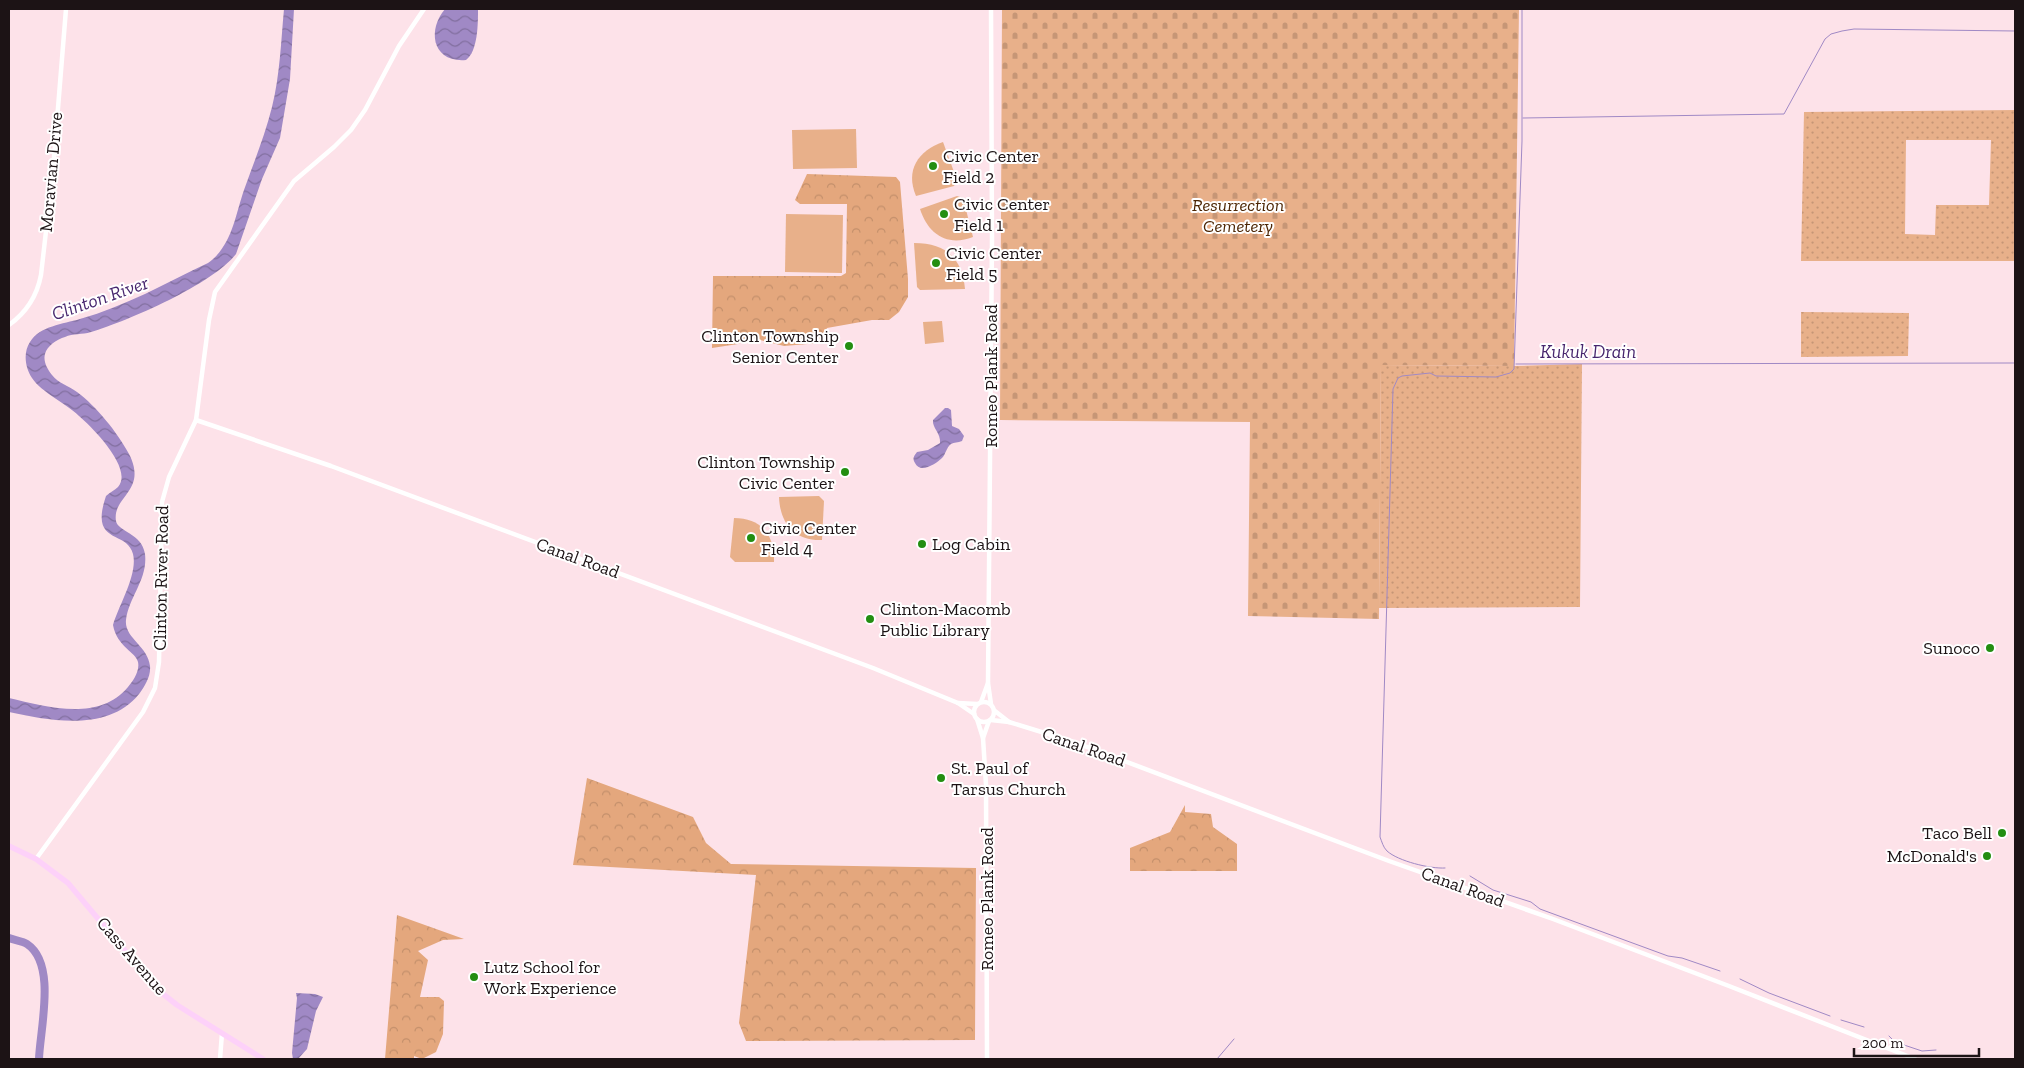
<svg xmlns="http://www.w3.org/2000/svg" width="2024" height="1068" viewBox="0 0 2024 1068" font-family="'Zilla Slab',serif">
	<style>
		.grass { fill: url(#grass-dots); fill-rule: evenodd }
		.forest { fill: url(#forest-crowns) }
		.cemetery { fill: url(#cemetery-stones) }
		.green { fill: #e8b08a }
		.water { fill: url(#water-waves) }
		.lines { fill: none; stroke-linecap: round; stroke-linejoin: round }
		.stream { stroke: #a089c5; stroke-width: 1 }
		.river { stroke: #a089c5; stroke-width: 8 }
		.minor { stroke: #fff; stroke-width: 4.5 }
		.major { stroke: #fdd1f9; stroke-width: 5.5 }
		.poi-dot { fill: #238e11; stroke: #fff; stroke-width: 2 }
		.labels { text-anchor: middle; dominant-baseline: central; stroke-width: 4; stroke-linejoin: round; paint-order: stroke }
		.poi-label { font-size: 18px; fill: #1c1315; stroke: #fff; text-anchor: start }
		.street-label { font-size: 18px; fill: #1c1315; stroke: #fff }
		.park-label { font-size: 18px; font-style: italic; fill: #4c2503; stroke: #fff }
		.water-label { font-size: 19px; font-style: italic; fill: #47266e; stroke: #fff }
	</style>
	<defs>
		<pattern id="grass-dots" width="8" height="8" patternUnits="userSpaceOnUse" patternTransform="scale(1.25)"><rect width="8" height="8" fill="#e8b08a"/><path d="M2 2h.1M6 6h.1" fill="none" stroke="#c69676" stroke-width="1.8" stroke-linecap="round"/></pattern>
		<pattern id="forest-crowns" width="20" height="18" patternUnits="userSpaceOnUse" patternTransform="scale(1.25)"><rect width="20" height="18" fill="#e4a77d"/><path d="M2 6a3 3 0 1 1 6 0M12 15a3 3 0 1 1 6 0" fill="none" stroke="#c38f6b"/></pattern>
		<pattern id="cemetery-stones" width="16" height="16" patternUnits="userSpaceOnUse" patternTransform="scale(1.25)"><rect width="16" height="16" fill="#e8b08a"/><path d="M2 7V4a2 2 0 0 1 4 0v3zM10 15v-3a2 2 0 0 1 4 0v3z" fill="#c69676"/></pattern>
		<pattern id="water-waves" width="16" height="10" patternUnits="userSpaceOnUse" patternTransform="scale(1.25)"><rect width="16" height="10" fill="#a089c5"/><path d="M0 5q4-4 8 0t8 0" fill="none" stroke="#826f9f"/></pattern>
	</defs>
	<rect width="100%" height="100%" fill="#fde2e9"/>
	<!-- grass -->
	<g class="grass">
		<path d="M2015 110V261H1801L1804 112ZM1906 140H1991L1989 205H1936L1935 235 1905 234Z"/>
		<path d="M1801 312 1909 313 1908 356 1801 357Z"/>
		<path d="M1582 364 1580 607 1379 608 1381 365 1514 366Z"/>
	</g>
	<!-- forest -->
	<g class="forest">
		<path d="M807 174 896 177 900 182 908 279V297L899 312 889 320H872L827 328 819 343 784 346 752 338 738 344 712 348 713 276H841L846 273 847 204H800L795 200Z"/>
		<path d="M587 778 693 817 706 843 731 864 976 868 975 1040 746 1041 739 1023 756 875 573 865Z"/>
		<path d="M1185 805V812L1211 814 1213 827 1237 844V871H1130V848L1170 832Z"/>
		<path d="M397 915 464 939 443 940 418 951 428 960 420 997H439L444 1001 443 1034 436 1052 422 1059 414 1056V1059H385Z"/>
	</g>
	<!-- cemetery -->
	<path class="cemetery" d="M1002 9H1519L1514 366 1381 365 1379 619 1248 616 1250 422 1000 420Z"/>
	<!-- green -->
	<g class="green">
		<path d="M856 129 857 168 793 169 792 130Z"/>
		<path d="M943 142 957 180 954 186 916 196C905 170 918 151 943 142Z"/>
		<path d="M957 196 963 198 973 237C947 247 928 234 920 209Z"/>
		<path d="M786 214 843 215 842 273 785 272Z"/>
		<path d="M914 243C945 243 962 257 965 289L920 290 917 287Z"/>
		<path d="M942 321 944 342 925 344 923 322Z"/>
		<path d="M819 496 824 501 822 540C794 541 780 523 779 497Z"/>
		<path d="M734 518C762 518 775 536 774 562H735L730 557Z"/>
	</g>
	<!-- water -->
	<g class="water">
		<path d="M284 9H294L290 79 280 138 262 179 236 254C213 284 128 321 91 332 82 335 73 333 65 337 57 339 47 346 45 354 43 361 47 369 52 375 59 384 68 385 77 392 96 406 118 433 129 454 148 491 112 496 116 521 118 532 142 533 145 554 148 579 129 597 126 620 124 638 148 646 150 666 151 676 145 686 139 694 109 732 50 721 9 712V698C47 707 99 722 128 687 133 681 140 671 138 662 136 652 117 647 113 625 119 605 138 574 133 554 127 529 89 546 106 496 109 493 115 490 118 487 134 469 92 427 79 416 66 403 42 393 32 378 25 368 23 352 30 342 40 326 63 324 80 319 126 306 166 283 208 263 232 246 235 216 244 190 254 162 265 135 272 107 280 75 281 41 284 9Z"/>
		<path d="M445 9H478C478 23 478 51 466 60 432 63 427 30 445 9Z"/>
		<path d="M945 408H948L951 410 952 426 959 429 964 436 962 441C958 443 954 442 951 444 946 448 946 454 942 458 936 464 920 474 915 463 912 458 914 456 917 452L928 450 940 443C941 433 932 428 933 420Z"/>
		<path d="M296 993 315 994 323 997 316 1011 307 1049 298 1059H293L292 1053 297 998Z"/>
	</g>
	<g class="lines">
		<!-- stream -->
		<g class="stream">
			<path d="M1523 118 1784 114 1825 39 1831 34 1842 31 1854 29 2015 31"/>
			<path d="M1516 364 2015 363"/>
			<path d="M1445 868C1430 869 1398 861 1387 851 1383 847 1382 842 1380 837L1393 389 1398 378 1402 376 1430 373 1436 376 1496 377 1510 373 1514 369 1522 141V9"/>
			<path d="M1470 876 1493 890 1531 902 1540 909 1668 956 1682 958 1720 971"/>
			<path d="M1740 979 1769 993 1830 1016"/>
			<path d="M1841 1020 1864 1027"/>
			<path d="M1889 1036 1895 1042 1922 1051 1936 1050"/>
			<path d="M1217 1059 1234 1039"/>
		</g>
		<!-- river -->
		<path class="river" d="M9 938C14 940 23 941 27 944 57 964 40 1029 39 1059"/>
		<!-- minor -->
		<g class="minor">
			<path d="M991 9 992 239 988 683 991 704"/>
			<path d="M9 325C27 312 37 296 41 275L53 170 66 9"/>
			<path d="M196 420 331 466 873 668 958 703 974 714"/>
			<circle cx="984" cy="712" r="10"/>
			<path d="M981 702 988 683"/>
			<path d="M958 703 977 704"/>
			<path d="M995 711 1009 722"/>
			<path d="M977 719 983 738 986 785 987 1059"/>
			<path d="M991 720 1009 722 1074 742 1389 861 1553 919 1729 986 1915 1059"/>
			<path d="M983 738 989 721"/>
			<path d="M36 859 143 712 155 688 159 662 162 502 169 477 196 420 209 320 215 292 294 181 334 147 351 130 365 110 399 46 424 9"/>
			<path d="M220 1059 222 1033"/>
		</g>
		<!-- major -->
		<path class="major" d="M9 846 36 859 68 883 158 990 177 1005 263 1059"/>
	</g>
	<!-- markers -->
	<g class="poi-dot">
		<circle cx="933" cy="166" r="5"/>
		<circle cx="944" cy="214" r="5"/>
		<circle cx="936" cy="263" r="5"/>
		<circle cx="849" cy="346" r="5"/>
		<circle cx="845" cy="472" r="5"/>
		<circle cx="751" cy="538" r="5"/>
		<circle cx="922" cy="544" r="5"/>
		<circle cx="870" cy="619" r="5"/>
		<circle cx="1990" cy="648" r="5"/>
		<circle cx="941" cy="778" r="5"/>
		<circle cx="2002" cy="833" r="5"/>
		<circle cx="1987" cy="856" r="5"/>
		<circle cx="474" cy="977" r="5"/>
	</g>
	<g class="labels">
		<!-- poi labels -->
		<g class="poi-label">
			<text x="943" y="156">Civic Center<tspan x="943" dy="21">Field 2</tspan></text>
			<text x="954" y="204">Civic Center<tspan x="954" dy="21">Field 1</tspan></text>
			<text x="946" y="253">Civic Center<tspan x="946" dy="21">Field 5</tspan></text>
			<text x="839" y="336" text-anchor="end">Clinton Township<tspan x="839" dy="21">Senior Center</tspan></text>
			<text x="835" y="462" text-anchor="end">Clinton Township<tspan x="835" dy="21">Civic Center</tspan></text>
			<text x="761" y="528">Civic Center<tspan x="761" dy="21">Field 4</tspan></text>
			<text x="932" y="544">Log Cabin</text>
			<text x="880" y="609">Clinton-Macomb<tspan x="880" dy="21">Public Library</tspan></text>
			<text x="1980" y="648" text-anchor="end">Sunoco</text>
			<text x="951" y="768">St. Paul of<tspan x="951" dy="21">Tarsus Church</tspan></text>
			<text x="1992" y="833" text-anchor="end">Taco Bell</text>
			<text x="1977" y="856" text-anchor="end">McDonald's</text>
			<text x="484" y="967">Lutz School for<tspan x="484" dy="21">Work Experience</tspan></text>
		</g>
		<!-- street labels -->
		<g class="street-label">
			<text transform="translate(51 172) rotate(-85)">Moravian Drive</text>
			<text transform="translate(991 376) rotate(-90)">Romeo Plank Road</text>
			<text transform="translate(578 558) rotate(20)">Canal Road</text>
			<text transform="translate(161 578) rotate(-89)">Clinton River Road</text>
			<text transform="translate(1084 747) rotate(19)">Canal Road</text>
			<text transform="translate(1463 887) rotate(20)">Canal Road</text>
			<text transform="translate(987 899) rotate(-90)">Romeo Plank Road</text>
			<text transform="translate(132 956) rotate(49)">Cass Avenue</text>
		</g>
		<!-- park labels -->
		<g class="park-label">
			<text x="1238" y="205">Resurrection<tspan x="1238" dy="21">Cemetery</tspan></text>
		</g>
		<!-- water labels -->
		<g class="water-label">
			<text transform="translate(100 298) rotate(-19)">Clinton River</text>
			<text x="1588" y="351">Kukuk Drain</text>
		</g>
	</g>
	<!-- border -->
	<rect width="2024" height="1068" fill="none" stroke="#1c1315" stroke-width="20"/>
	<!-- scale -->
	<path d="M1854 1048v8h125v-8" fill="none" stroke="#1c1315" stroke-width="2.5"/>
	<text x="1862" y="1048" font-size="15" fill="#1c1315" stroke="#ffffff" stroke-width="4" paint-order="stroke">200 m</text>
</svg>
